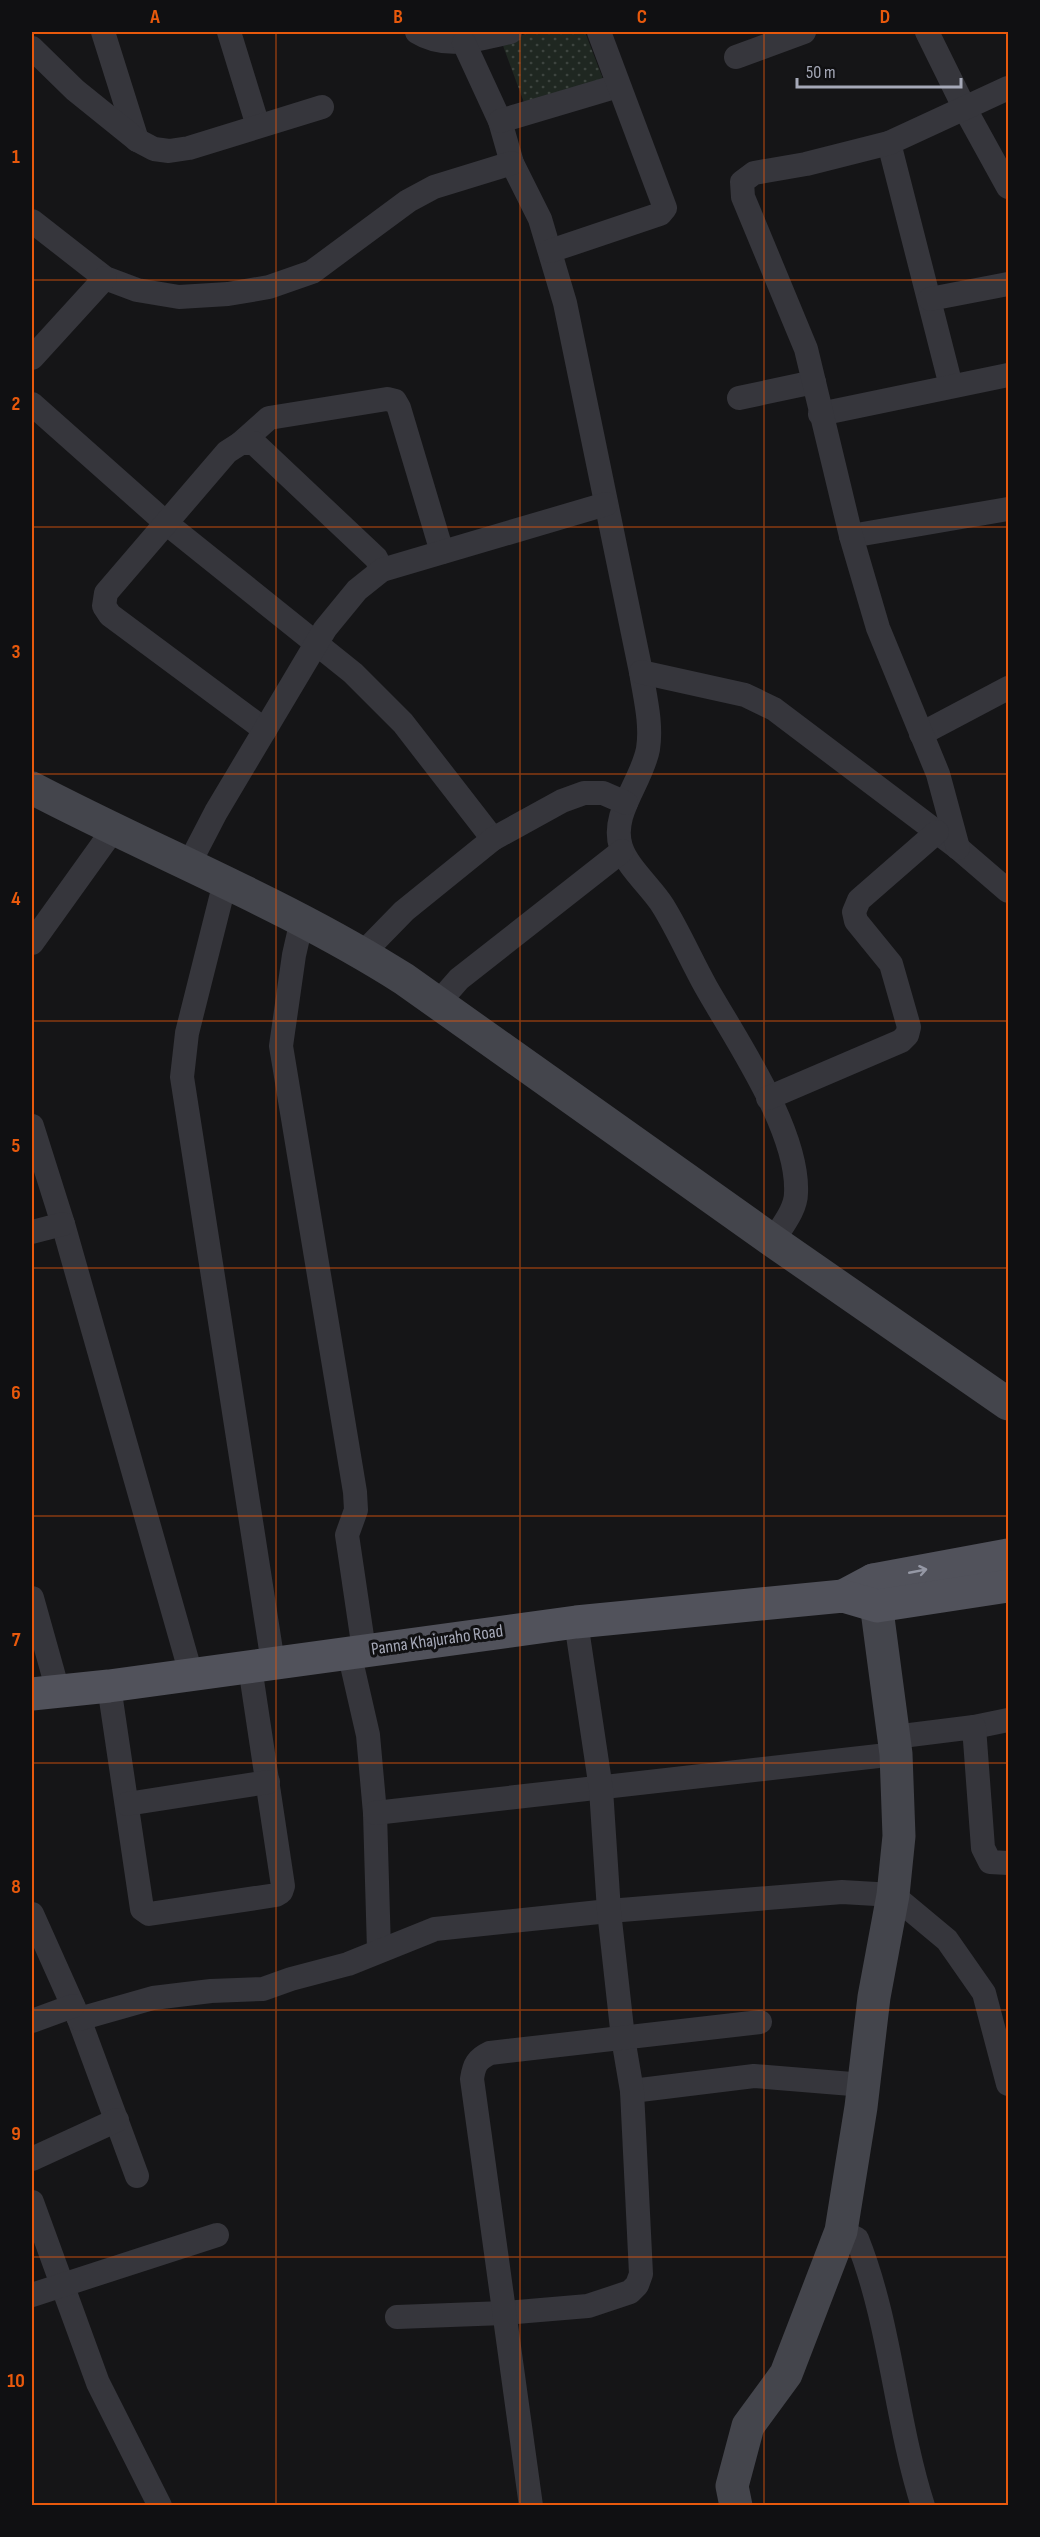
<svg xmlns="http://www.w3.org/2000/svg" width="1040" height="2537" viewBox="0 0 1040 2537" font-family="'Sofia Sans Condensed',sans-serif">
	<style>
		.grass { fill: url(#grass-dots) }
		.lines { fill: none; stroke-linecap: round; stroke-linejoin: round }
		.street { stroke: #36363c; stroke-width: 24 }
		.secondary { stroke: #44454c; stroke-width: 33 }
		.primary { stroke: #51525b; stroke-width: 33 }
		.oneway { stroke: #9598a5 }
		.grid { fill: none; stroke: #e8590c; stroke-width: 1.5; stroke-opacity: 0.55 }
		.labels { text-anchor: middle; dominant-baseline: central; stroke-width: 6; stroke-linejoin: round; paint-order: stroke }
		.street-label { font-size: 18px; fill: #a6a9b8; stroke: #101012 }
		.neatline { fill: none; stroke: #e8590c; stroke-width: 2 }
		.grid-label { font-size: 20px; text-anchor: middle; font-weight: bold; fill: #e8590c }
	</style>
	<defs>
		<pattern id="grass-dots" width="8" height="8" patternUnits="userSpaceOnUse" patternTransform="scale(1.5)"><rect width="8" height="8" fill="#1f2721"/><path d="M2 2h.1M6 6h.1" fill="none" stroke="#3d443f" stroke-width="1.8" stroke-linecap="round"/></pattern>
	</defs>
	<rect width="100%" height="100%" fill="#151517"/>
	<!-- grass -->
	<path class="grass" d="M530 32H585L603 79 526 108 502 43Z"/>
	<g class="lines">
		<!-- street -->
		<g class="street">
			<path d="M103 32 137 140"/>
			<path d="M229 32 258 126"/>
			<path d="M417 32C446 50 478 39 510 32"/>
			<path d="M927 32 965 109 1008 187"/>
			<path d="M464 43 500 121 512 163 540 219 565 303 641 672C645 697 652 724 648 749 642 782 610 814 621 847 627 867 652 888 663 906 679 932 691 960 706 987 736 1040 799 1131 796 1193 796 1210 781 1227 773 1241"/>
			<path d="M32 48 75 90 137 140 154 149 169 151 189 148 322 107"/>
			<path d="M736 57 804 32"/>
			<path d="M500 121 618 86"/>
			<path d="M889 143 951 386"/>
			<path d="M32 221 105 278 137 290 179 297 228 294 269 287 312 272 408 201 434 187 512 163"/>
			<path d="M550 251 660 214 665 208 599 32"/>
			<path d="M930 299 1008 284"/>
			<path d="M32 358 105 278"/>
			<path d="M739 398 814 382"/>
			<path d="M32 404 166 523 353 673 403 723 493 839"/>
			<path d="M820 414 1008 375"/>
			<path d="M241 443 269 418 387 399 395 401 399 408 442 552"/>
			<path d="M851 536 1008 509"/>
			<path d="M641 672 745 695 774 709 958 848 1008 891"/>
			<path d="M265 730 110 615 104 606 106 593 227 452 241 443H254L376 558 382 570"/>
			<path d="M921 734 1008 688"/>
			<path d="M958 848 938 774 878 628 851 536 806 349 743 197 742 182 754 173 806 164 889 143 1008 88"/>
			<path d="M189 864 216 812 325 629 357 590 382 570 606 504"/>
			<path d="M225 882 187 1033 182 1077 273 1663"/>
			<path d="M302 920 294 955 281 1046 355 1492 356 1510 347 1535 364 1650"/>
			<path d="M32 943 113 830"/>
			<path d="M363 953 404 911 493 839 562 801 584 793H603L626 803"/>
			<path d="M438 1003 459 979 622 851"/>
			<path d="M768 1098 901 1041 907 1035 909 1027 891 964 856 921 854 912 859 900 937 832"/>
			<path d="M32 1126 63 1224 191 1674"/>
			<path d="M32 1232 63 1224"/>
			<path d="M32 1598 58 1691"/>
			<path d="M349 1652 368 1735 375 1813 379 1950"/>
			<path d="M109 1686 142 1909 149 1914 276 1895 281 1892 283 1886 250 1667"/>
			<path d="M974 1727 1008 1720"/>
			<path d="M894 1737 974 1727 983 1848 990 1862 1008 1863"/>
			<path d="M127 1804 268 1782"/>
			<path d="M375 1813 896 1754"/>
			<path d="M32 1914 79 2019 137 2176"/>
			<path d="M79 2019 153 1998 211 1991 263 1989 291 1979 348 1964 435 1929 609 1911 842 1892 893 1895 947 1940 984 1993 1008 2084"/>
			<path d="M32 2021 73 2006"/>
			<path d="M632 2091 754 2076 864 2085"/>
			<path d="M32 2159 117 2120"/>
			<path d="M32 2202 98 2383 160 2506"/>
			<path d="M841 2231 857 2239C891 2324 895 2418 923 2506"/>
			<path d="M32 2295 217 2235"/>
			<path d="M397 2317 504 2313 588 2306 630 2292 637 2285 641 2274 632 2091 623 2038 609 1911 601 1789 576 1622"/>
			<path d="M531 2506 472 2079C474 2065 477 2059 490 2053L760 2022"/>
		</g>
		<!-- secondary -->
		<g class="secondary">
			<path d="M32 788C156 853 286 904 404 979L773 1241 1008 1404"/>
			<path d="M736 2506 732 2486 748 2426 786 2374 841 2231 861 2107 874 1997 893 1895 899 1836 896 1754 873 1580"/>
		</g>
		<!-- primary -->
		<g class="primary">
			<path d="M843 1596 873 1580 1008 1555"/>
			<path d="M32 1694 109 1686 576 1622 843 1596 877 1606 1008 1586"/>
		</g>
	</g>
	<!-- one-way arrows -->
	<defs><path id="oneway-shaft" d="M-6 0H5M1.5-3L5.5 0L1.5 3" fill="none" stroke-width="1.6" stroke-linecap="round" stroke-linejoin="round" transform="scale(1.5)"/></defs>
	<use class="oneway" href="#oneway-shaft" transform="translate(918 1571) rotate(-11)"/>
	<!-- grid -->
	<path class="grid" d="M276 32V2506M520 32V2506M764 32V2506M32 280H1008M32 527H1008M32 774H1008M32 1021H1008M32 1268H1008M32 1516H1008M32 1763H1008M32 2010H1008M32 2257H1008"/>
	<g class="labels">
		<!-- street labels -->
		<g class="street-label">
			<text transform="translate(437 1640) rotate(-8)">Panna Khajuraho Road</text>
		</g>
	</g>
	<!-- border -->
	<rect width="1040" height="2537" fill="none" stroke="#101012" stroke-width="66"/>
	<!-- scale -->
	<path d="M797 78v9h164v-9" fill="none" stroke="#a6a9b8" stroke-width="3"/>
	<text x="806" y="78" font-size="18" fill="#a6a9b8" stroke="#101012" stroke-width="4.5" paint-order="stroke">50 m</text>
	<rect x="33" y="33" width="974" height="2471" class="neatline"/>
	<g class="grid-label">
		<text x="155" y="23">A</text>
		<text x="398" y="23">B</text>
		<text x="642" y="23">C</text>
		<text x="885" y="23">D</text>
		<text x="16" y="163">1</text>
		<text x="16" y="410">2</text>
		<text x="16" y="658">3</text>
		<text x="16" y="905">4</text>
		<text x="16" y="1152">5</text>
		<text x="16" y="1399">6</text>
		<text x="16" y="1646">7</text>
		<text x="16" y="1893">8</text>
		<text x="16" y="2140">9</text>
		<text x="16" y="2387">10</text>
	</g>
</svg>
